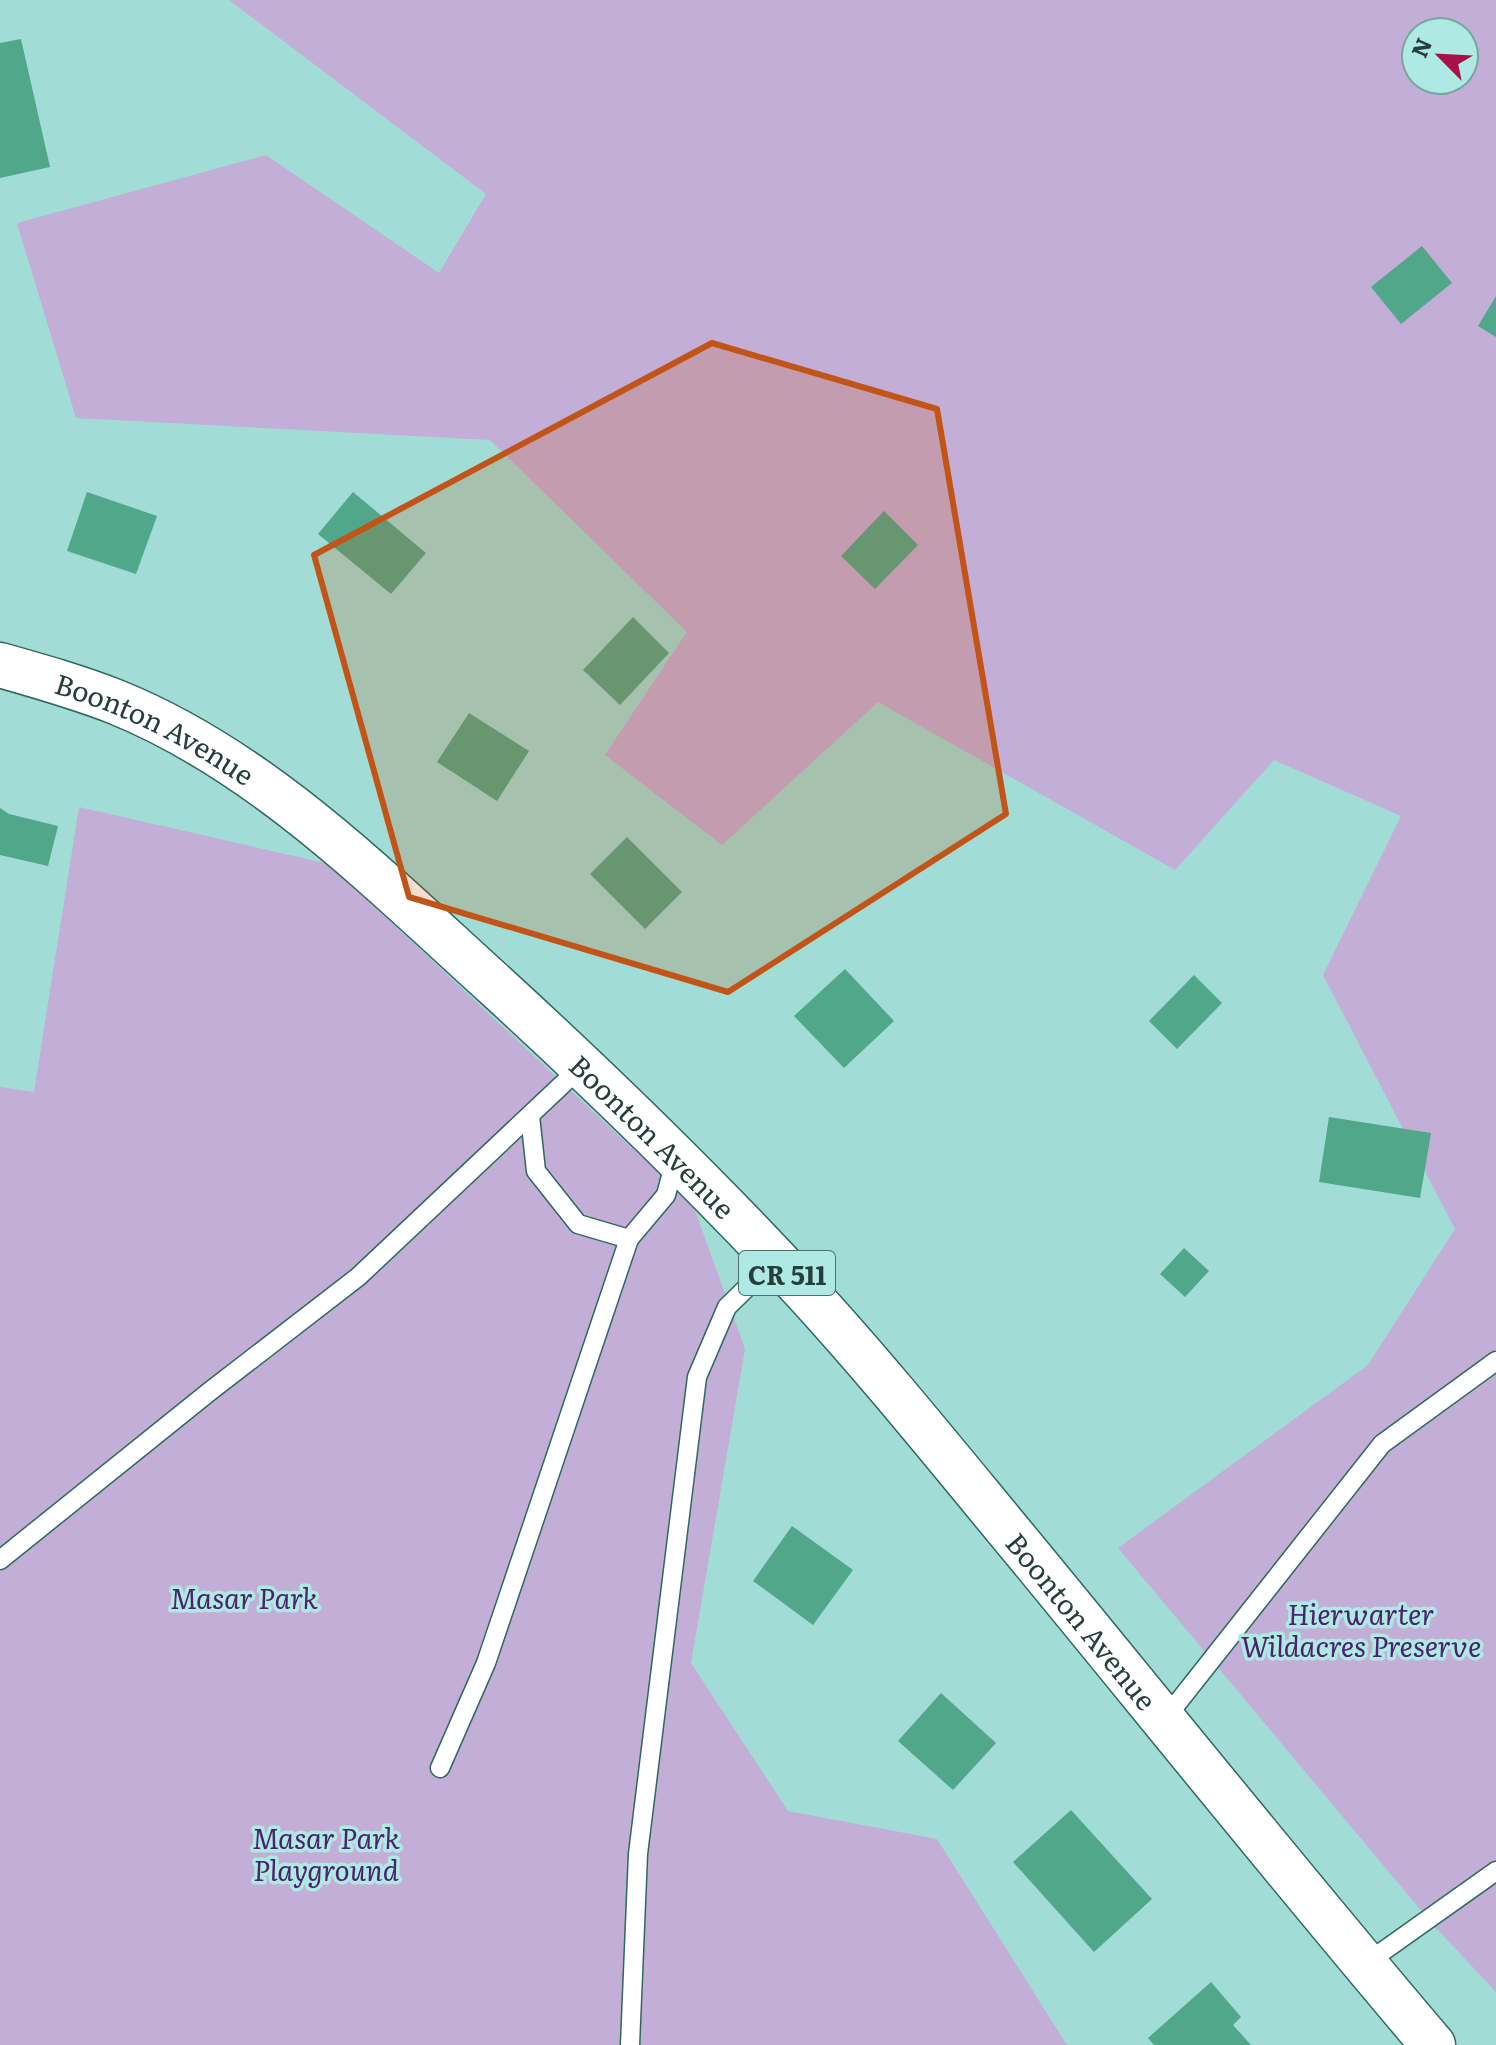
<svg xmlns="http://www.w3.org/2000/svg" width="1496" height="2045" viewBox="0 0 1496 2045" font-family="Literata,serif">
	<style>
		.green { fill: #c3aed7; fill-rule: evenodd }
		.building { fill: #50a789 }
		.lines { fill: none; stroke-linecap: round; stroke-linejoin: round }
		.lane-casing { stroke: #2f6863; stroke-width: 21 }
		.primary-casing { stroke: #2f6863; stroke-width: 47 }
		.lane { stroke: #fff; stroke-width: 18 }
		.primary { stroke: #fff; stroke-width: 44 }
		.marked { fill: #c15416; fill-opacity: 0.2; stroke: #c15416; stroke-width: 6; stroke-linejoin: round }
		.labels { text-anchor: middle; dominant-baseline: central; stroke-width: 7; stroke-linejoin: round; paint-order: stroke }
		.shield { fill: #aee9e3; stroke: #4f716e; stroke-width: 2 }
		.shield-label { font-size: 26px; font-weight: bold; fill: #263e3c }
		.street-label { font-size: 28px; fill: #263e3c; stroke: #aee9e3 }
		.park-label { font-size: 28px; font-style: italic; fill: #4d216b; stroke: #aee9e3 }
	</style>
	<rect width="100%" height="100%" fill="#a1dcd6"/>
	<!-- green -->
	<g class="green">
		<path d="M229 0H1496V1992L1435 1927 1118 1548 1368 1365 1455 1229 1323 975 1401 816 1274 760 1175 870 878 702 722 845 605 755 687 632 490 440 76 418 17 223 266 155 439 273 486 194ZM1416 32H1464V80H1416Z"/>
		<path d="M79 807 329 864 693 1205 745 1349 691 1663 788 1811 937 1839 1067 2045H0V1087L34 1092Z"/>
	</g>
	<!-- building -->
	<g class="building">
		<path d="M21 39 50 167 0 178V43Z"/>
		<path d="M1422 246 1452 283 1401 324 1371 287Z"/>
		<path d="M1496 296V337L1478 326Z"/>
		<path d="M87 492 157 516 136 574 67 551Z"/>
		<path d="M353 492 426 553 391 594 318 534Z"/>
		<path d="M884 511 918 545 875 589 841 556Z"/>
		<path d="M633 617 669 653 620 705 583 670Z"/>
		<path d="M469 713 529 751 497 801 437 762Z"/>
		<path d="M0 808 9 814 58 826 48 866 0 855Z"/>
		<path d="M627 837 682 892 645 929 590 874Z"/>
		<path d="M845 969 894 1021 844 1068 794 1016Z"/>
		<path d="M1194 975 1222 1003 1177 1049 1149 1021Z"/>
		<path d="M1329 1117 1431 1133 1420 1198 1319 1182Z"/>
		<path d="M1184 1248 1209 1271 1185 1297 1160 1274Z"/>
		<path d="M792 1526 853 1570 813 1625 753 1581Z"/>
		<path d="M941 1693 996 1743 953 1790 898 1741Z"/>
		<path d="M1071 1810 1152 1899 1094 1952 1013 1862Z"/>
		<path d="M1211 1982 1241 2017 1233 2025 1251 2045H1154L1148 2038Z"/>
	</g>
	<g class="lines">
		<defs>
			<g id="lane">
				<path d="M530 1116 536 1171 578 1224 629 1239 666 1195 675 1161"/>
				<path d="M0 1560 209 1392 358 1277 583 1065"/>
				<path d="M1164 1720 1382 1444 1496 1361"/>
				<path d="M440 1768 486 1663 629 1239"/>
				<path d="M1365 1964 1496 1871"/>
				<path d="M630 2045 638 1854 697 1377 727 1307 774 1261"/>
			</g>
			<g id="primary">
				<path id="s1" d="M0 665C39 676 78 687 116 702 262 761 380 881 495 985 602 1083 706 1184 805 1291 882 1375 954 1465 1027 1553 1162 1717 1295 1883 1433 2045"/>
			</g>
		</defs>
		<!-- lane casing -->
		<use href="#lane" class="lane-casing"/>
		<!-- primary casing -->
		<use href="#primary" class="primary-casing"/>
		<!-- lane -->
		<use href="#lane" class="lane"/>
		<!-- primary -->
		<use href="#primary" class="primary"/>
	</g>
	<!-- marked area -->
	<path class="marked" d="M712 343 937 409 1006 814 728 992 409 897 314 555Z"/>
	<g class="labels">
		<!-- shield labels -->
		<rect class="shield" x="739" y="1251" width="96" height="44" rx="6"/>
		<g class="shield-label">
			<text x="787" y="1273">CR 511</text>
		</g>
		<!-- street labels -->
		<g class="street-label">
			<text stroke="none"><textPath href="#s1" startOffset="168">Boonton Avenue</textPath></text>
			<text stroke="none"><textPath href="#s1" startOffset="816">Boonton Avenue</textPath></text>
			<text stroke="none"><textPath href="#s1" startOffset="1464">Boonton Avenue</textPath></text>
		</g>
		<!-- park labels -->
		<g class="park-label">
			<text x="244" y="1597">Masar Park</text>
			<text x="1361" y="1613">Hierwarter<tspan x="1361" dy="32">Wildacres Preserve</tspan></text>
			<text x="326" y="1837">Masar Park<tspan x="326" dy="32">Playground</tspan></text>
		</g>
	</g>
	<!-- north arrow -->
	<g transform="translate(1440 56) rotate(294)"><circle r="38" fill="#aee9e3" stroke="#78a5a0" stroke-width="2"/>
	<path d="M0-6L14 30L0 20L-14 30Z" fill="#a71148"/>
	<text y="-12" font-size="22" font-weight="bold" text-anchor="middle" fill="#263e3c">N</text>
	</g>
</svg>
